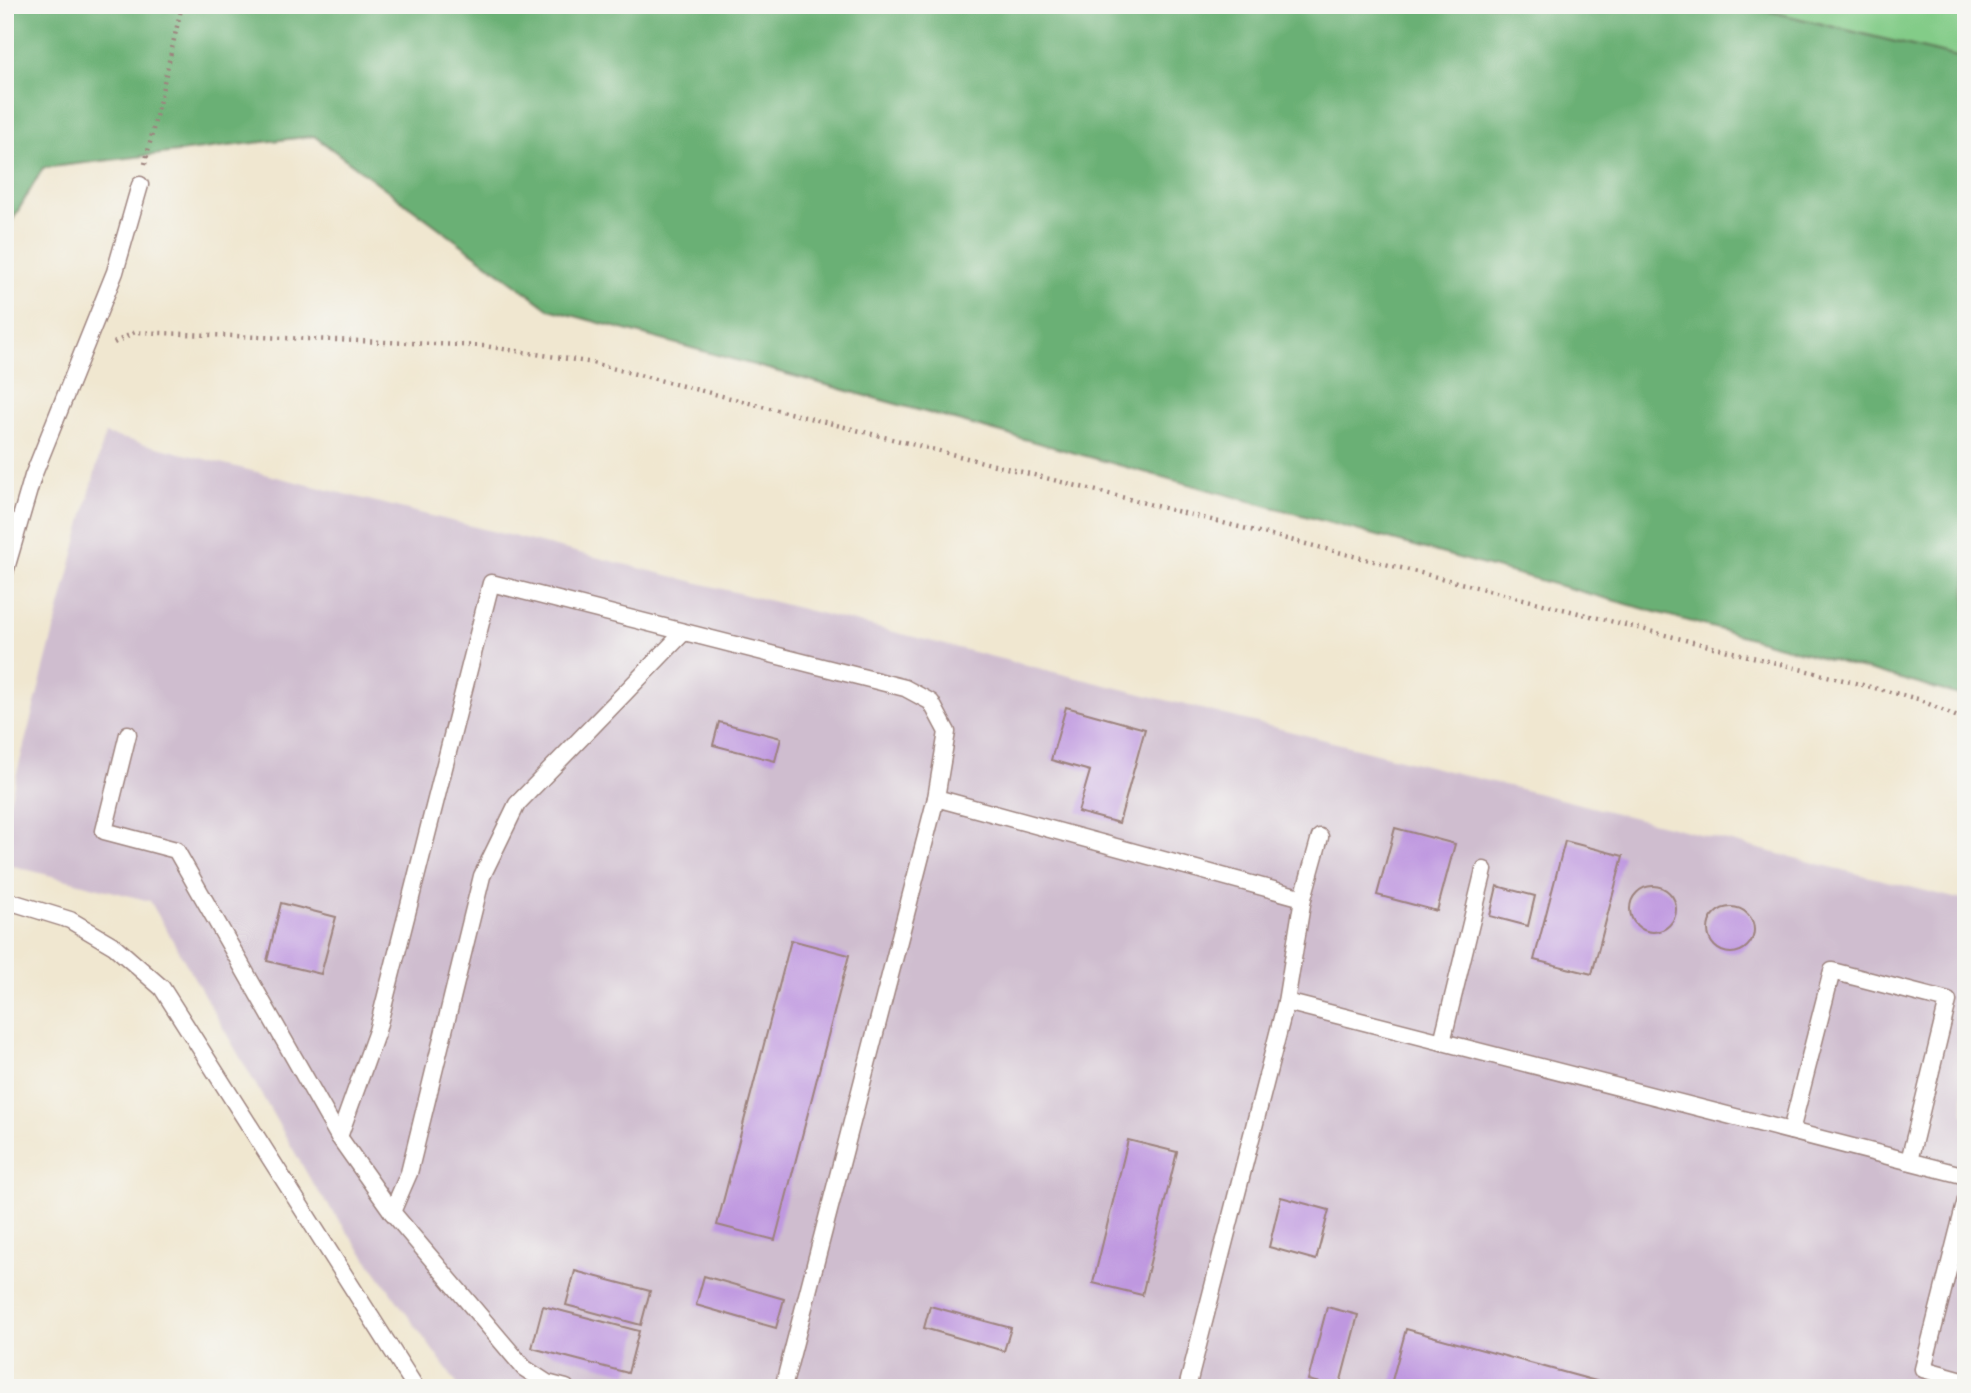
<svg xmlns="http://www.w3.org/2000/svg" width="1971" height="1393" viewBox="0 0 1971 1393" font-family="'Balsamiq Sans',sans-serif">
	<style>
		.industrial { fill: #cfbdcf }
		.green { fill: #83cc88; stroke: #66765a; stroke-width: 2 }
		.forest { fill: #6ab074; stroke: #5a6850; stroke-width: 2 }
		.building { fill: #bf98e0 }
		.lines { fill: none; stroke-linecap: round; stroke-linejoin: round }
		.service-casing { stroke: #9d837e; stroke-width: 19 }
		.path { stroke: #9d837e; stroke-width: 4.5; stroke-dasharray: 2 5; stroke-linecap: butt }
		.service { stroke: #fff; stroke-width: 16 }
	</style>
	<rect width="100%" height="100%" fill="#f6f6f2"/>
	<filter id="ink" filterUnits="userSpaceOnUse"><feTurbulence type="fractalNoise" baseFrequency=".0143" numOctaves="2"/><feDisplacementMap in="SourceGraphic" scale="14" xChannelSelector="R" yChannelSelector="G"/><feConvolveMatrix kernelMatrix="1 2 1 2 8 2 1 2 1" color-interpolation-filters="sRGB"/></filter>
	<filter id="wash" filterUnits="userSpaceOnUse"><feTurbulence type="fractalNoise" baseFrequency=".00686" numOctaves="4" result="noise"/><feDisplacementMap in="SourceGraphic" scale="28" xChannelSelector="R" yChannelSelector="G"/><feGaussianBlur stdDeviation="1.57" result="paint"/><feColorMatrix in="noise" values="0 0 0 0 0 0 0 0 0 0 0 0 0 0 0 0 0 1.4 0 .05"/><feComposite in="paint" operator="in"/></filter>
	<g filter="url(#wash)">
		<rect width="100%" height="100%" fill="#f0e7d0"/>
		<!-- industrial -->
		<path class="industrial" d="M105 434 1966 901 1963 1114 1966 1115V1388H460L313 1184 150 901 5 864V819Z"/>
		<!-- green -->
		<path class="green" d="M1743 5H1966V59Z"/>
		<!-- forest -->
		<path class="forest" d="M5 5H1743L1966 59V697L549 309 314 136 43 168 5 233Z"/>
		<g id="blocks">
			<!-- building -->
			<g class="building">
				<path d="M1066 707 1145 729 1119 823 1078 812 1090 771 1051 760Z"/>
				<path d="M719 722 781 738 775 761 713 745Z"/>
				<path d="M1395 828 1455 844 1437 911 1377 895Z"/>
				<path d="M1565 841 1623 856 1592 974 1534 960Z"/>
				<circle cx="1653" cy="909" r="23"/>
				<path d="M1497 886 1535 896 1528 926 1490 916Z"/>
				<path d="M281 903 336 917 321 974 267 961Z"/>
				<circle cx="1731" cy="930" r="23"/>
				<path d="M791 940 849 955 775 1240 717 1225Z"/>
				<path d="M1128 1140 1177 1152 1142 1295 1093 1283Z"/>
				<path d="M1281 1197 1329 1210 1316 1260 1269 1247Z"/>
				<path d="M575 1271 650 1291 641 1325 566 1305Z"/>
				<path d="M704 1276 784 1299 776 1328 696 1305Z"/>
				<path d="M543 1306 639 1331 628 1373 532 1348Z"/>
				<path d="M930 1306 1011 1328 1004 1351 924 1328Z"/>
				<path d="M1327 1307 1358 1315 1339 1388 1308 1380Z"/>
				<path d="M1406 1329 1618 1387V1388H1390Z"/>
			</g>
		</g>
	</g>
	<g filter="url(#ink)">
		<use href="#blocks" fill-opacity="0" stroke="#9d837e" stroke-width="2"/>
		<g class="lines">
			<defs>
				<g id="service">
					<path d="M5 572 33 476 115 272 140 185"/>
					<path d="M128 734 104 831 176 850 339 1137 392 1212 524 1368 547 1383 566 1388"/>
					<path d="M5 900 70 920 114 946 162 988 416 1388"/>
					<path d="M1286 1002 1966 1176"/>
					<path d="M1442 1042 1484 870"/>
					<path d="M1791 1131 1832 971 1948 1001 1909 1161"/>
					<path d="M339 1137 377 1031 491 583 905 688 931 702 947 732 936 798"/>
					<path d="M1966 1200 1923 1369 1966 1381"/>
					<path d="M392 1212 409 1173 482 876 517 804 683 633"/>
					<path d="M783 1388 936 798 1303 898"/>
					<path d="M1187 1388 1286 1002 1303 898 1320 837"/>
				</g>
			</defs>
			<!-- service casing -->
			<use href="#service" class="service-casing"/>
			<!-- path -->
			<g class="path">
				<path d="M145 164 182 5"/>
				<path d="M114 343 135 332 484 346 588 362 1918 699 1966 721"/>
			</g>
			<!-- service -->
			<use href="#service" class="service"/>
		</g>
	</g>
	<!-- margin -->
	<rect width="1971" height="1393" fill="none" stroke="#f6f6f2" stroke-width="28"/>
</svg>
